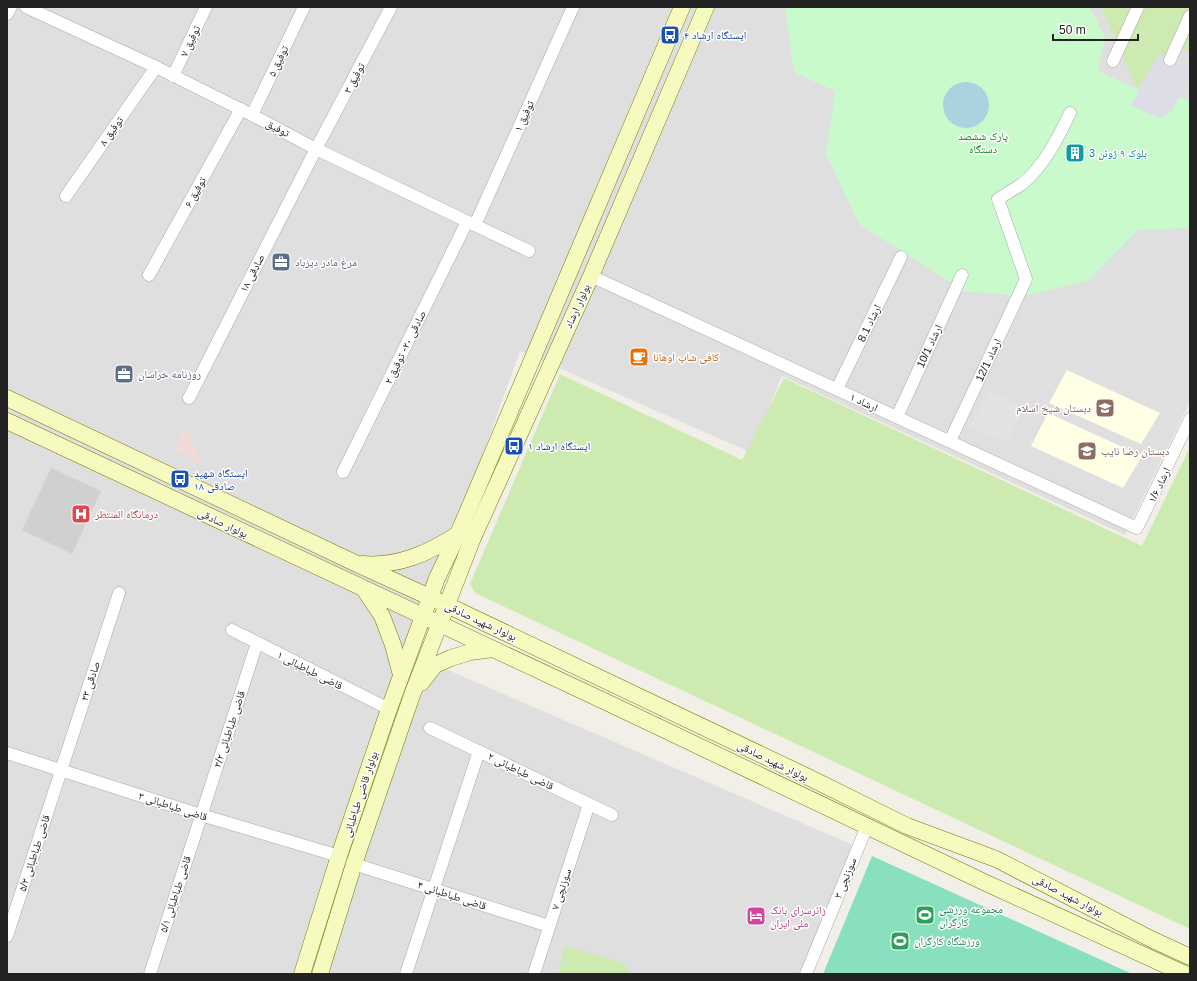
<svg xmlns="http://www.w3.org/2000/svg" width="1197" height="981" viewBox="0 0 1197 981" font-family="Helvetica,'Noto Naskh Arabic',sans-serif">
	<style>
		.residential { fill: #e0dfdf }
		.commercial { fill: #f2dad9 }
		.education { fill: #ffffe5 }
		.religious { fill: #d0d0d0 }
		.grass { fill: #cdebb0 }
		.park { fill: #c8facc }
		.pitch { fill: #88e0be }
		.parking { fill: #e2e2e2 }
		.plaza { fill: #dddde8 }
		.water { fill: #aad3df }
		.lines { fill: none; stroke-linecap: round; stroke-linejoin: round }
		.minor-casing { stroke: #a9a9a9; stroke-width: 13 }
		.secondary-casing { stroke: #707d05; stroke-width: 17 }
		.minor { stroke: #fff; stroke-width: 12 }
		.secondary { stroke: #f7fabf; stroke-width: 16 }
		.labels { text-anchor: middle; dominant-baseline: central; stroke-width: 3; stroke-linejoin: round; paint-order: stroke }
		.transit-label { font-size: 11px; fill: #164399; stroke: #fff; text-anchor: start }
		.street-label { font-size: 11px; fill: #222; stroke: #fff }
		.park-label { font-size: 11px; fill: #0c8416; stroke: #fff }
		.culture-label { font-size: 11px; fill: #0d838f; stroke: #fff; text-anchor: start }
		.service-label { font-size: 11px; fill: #4e5e75; stroke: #fff; text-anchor: start }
		.food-label { font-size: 11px; fill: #c56008; stroke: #fff; text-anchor: start }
		.education-label { font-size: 11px; fill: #785e54; stroke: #fff; text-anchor: end }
		.health-label { font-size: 11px; fill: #be3a42; stroke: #fff; text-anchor: start }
		.leisure-label { font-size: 11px; fill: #27864d; stroke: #fff; text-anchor: start }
		.hotel-label { font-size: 11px; fill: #b23c85; stroke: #fff; text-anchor: start }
	</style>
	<rect width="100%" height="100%" fill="#f2efe9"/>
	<!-- residential -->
	<path class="residential" d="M7 7H1190V401L1125 535 782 376 750 452 520 351 411 654 860 848 812 974H7Z"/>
	<!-- commercial -->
	<path class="commercial" d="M186 426 201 463 175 449Z"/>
	<!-- education -->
	<g class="education">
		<path d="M1067 370 1160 413 1141 444 1049 403Z"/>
		<path d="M1048 413 1142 456 1123 488 1031 446Z"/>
	</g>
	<!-- religious -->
	<path class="religious" d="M51 468 101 491 72 554 22 530Z"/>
	<!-- grass -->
	<g class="grass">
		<path d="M1101 7H1190V52L1176 46 1137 89Z"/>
		<path d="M560 374 742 460 784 378 1142 546 1190 447V929L475 593 470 584Z"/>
		<path d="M565 946 622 962 631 974H558Z"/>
	</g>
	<!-- park -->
	<path class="park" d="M785 7H1090L1105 38 1098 71 1137 89 1190 100V228L1138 230 1088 281 1022 296 964 291 859 224 826 154 835 91 794 72Z"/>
	<!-- pitch -->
	<path class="pitch" d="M872 856 1130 973V974H823Z"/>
	<!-- parking -->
	<path class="parking" d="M989 391 1024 408 1006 443 970 426Z"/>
	<!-- plaza -->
	<path class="plaza" d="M1158 54 1190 70V75L1171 112 1158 118 1131 105Z"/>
	<!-- water -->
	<circle class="water" cx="966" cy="105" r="23"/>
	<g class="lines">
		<defs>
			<g id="minor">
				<path d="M26 7 156 67 252 115 316 149 529 251"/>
				<path d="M7 14 11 7"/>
				<path d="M1170 60 1190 16"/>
				<path d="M1113 61 1138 7"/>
				<path d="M173 76 206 7"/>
				<path d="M252 115 304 7"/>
				<path d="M66 196 156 67"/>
				<path d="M475 225 573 7"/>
				<path d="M149 275 241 109"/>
				<path d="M591 276 1137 528 1190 419"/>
				<path d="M837 389 901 257"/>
				<path d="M189 398 316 149 391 7"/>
				<path d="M897 417 962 275"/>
				<path d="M950 441 1026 279 998 199C1006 194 1014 189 1022 184 1044 166 1058 138 1070 113"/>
				<path d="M343 472 467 222"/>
				<path d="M232 630 389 709"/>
				<path d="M430 728 612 815"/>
				<path d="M7 753 201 815 339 856"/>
				<path d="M354 864 549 926"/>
				<path d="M7 936 119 593"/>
				<path d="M150 974 257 643"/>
				<path d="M406 974 479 751"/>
				<path d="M534 974 589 804"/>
				<path d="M806 974 867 826"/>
			</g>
			<g id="secondary">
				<path d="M7 398 357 564 447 605 806 776 907 826 996 859 1151 939 1190 957"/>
				<path d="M7 421 604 701 986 883 1185 974"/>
				<path d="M362 564C398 567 429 553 458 534"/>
				<path d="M364 589 382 616 393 645 401 675"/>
				<path d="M421 683 435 665 451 658 470 652 493 649"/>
				<path d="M302 974 339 856 389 709 437 578 458 534 682 7"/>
				<path d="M320 974 354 864 412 695 472 540 591 276 706 7"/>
			</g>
		</defs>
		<!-- minor casing -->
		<use href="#minor" class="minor-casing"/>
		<!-- secondary casing -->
		<use href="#secondary" class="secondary-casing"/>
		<!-- minor -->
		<use href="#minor" class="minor"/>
		<!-- secondary -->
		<use href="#secondary" class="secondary"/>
	</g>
	<!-- icons -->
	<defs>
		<symbol id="bus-square" viewBox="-11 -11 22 22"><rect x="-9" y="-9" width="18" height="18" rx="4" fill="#1a4fb4" stroke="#fff"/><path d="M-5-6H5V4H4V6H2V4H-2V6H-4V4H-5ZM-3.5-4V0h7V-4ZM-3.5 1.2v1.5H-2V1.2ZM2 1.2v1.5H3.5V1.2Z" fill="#fff"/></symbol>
		<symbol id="building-square" viewBox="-11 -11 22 22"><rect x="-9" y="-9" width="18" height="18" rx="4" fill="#0f9aa8" stroke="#fff"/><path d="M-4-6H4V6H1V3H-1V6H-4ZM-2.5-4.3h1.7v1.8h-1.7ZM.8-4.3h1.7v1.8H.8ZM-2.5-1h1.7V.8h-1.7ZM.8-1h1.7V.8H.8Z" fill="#fff"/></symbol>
		<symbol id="office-square" viewBox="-11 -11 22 22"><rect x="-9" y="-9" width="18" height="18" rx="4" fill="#5c6f8a" stroke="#fff"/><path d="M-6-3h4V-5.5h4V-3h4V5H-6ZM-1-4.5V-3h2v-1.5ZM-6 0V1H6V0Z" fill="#fff"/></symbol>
		<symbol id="cafe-square" viewBox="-11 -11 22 22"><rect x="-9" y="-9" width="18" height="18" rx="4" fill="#e8710a" stroke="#fff"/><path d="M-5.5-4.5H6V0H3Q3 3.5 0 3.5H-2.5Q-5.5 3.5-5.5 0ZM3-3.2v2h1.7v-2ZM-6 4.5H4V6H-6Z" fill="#fff"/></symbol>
		<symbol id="school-square" viewBox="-11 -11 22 22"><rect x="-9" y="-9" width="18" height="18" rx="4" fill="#8d6e63" stroke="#fff"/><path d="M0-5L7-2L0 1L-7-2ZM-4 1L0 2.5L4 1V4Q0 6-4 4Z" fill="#fff"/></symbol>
		<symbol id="hospital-square" viewBox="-11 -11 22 22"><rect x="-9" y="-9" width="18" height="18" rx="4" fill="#e0444e" stroke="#fff"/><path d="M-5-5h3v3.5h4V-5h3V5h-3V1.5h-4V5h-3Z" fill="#fff"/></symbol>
		<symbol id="stadium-square" viewBox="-11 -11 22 22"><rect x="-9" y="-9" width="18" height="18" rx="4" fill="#2e9e5b" stroke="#fff"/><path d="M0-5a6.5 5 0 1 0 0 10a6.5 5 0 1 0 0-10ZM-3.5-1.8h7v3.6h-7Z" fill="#fff"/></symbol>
		<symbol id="hotel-square" viewBox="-11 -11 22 22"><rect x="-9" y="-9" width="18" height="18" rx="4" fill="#d1479c" stroke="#fff"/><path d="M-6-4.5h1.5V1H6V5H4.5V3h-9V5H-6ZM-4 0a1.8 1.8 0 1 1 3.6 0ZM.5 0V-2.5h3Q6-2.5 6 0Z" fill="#fff"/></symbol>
	</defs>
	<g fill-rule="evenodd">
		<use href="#bus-square" x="659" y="24" width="22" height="22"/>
		<use href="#building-square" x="1064" y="142" width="22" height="22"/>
		<use href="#office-square" x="270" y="251" width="22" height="22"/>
		<use href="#cafe-square" x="628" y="346" width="22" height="22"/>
		<use href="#office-square" x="113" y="363" width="22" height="22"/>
		<use href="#school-square" x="1094" y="397" width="22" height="22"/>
		<use href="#bus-square" x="503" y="435" width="22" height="22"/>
		<use href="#school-square" x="1076" y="440" width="22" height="22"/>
		<use href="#bus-square" x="169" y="468" width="22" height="22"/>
		<use href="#hospital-square" x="70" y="503" width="22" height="22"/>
		<use href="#stadium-square" x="914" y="904" width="22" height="22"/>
		<use href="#hotel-square" x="745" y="905" width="22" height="22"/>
		<use href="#stadium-square" x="889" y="930" width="22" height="22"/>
	</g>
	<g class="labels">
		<!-- transit labels -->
		<g class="transit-label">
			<text x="684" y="35">ایستگاه ارشاد ۴</text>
			<text x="528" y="446">ایستگاه ارشاد ۱</text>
			<text x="194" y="473">ایستگاه شهید<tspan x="194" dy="13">صادقی ۱۸</tspan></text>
		</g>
		<!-- street labels -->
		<g class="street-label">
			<text transform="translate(190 41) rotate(-65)">توفیق ۷</text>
			<text transform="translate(278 61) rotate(-64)">توفیق ۵</text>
			<text transform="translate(354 78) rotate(-62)">توفیق ۳</text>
			<text transform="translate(524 116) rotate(-66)">توفیق ۱</text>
			<text transform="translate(278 128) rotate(28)">توفیق</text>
			<text transform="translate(111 131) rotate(-55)">توفیق ۸</text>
			<text transform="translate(195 192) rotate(-61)">توفیق ۶</text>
			<text transform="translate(252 273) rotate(-63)">صادقی ۱۸</text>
			<text transform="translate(577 306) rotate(-66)">بولوار ارشاد</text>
			<text transform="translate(869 323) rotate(-64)">ارشاد 8.1</text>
			<text transform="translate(929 346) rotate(-65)">ارشاد 10/1</text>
			<text transform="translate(405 347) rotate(-64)">صادقی ۲۰- توفیق ۲</text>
			<text transform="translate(988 360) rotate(-65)">ارشاد 12/1</text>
			<text transform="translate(864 402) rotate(25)">ارشاد ۱</text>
			<text transform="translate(1159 485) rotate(-64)">ارشاد ۱/۶</text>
			<text transform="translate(223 523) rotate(25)">بولوار صادقی</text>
			<text transform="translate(481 621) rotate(25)">بولوار شهید صادقی</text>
			<text transform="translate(310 670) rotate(27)">قاضی طباطبائی ۱</text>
			<text transform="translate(90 681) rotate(-72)">صادقی ۲۳</text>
			<text transform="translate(229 729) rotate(-72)">قاضی طباطبائی ۳/۲</text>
			<text transform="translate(773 761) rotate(26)">بولوار شهید صادقی</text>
			<text transform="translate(521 771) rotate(26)">قاضی طباطبائی ۲</text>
			<text transform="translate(360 794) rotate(-72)">بولوار قاضی طباطبائی</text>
			<text transform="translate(173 806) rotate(18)">قاضی طباطبائی ۳</text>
			<text transform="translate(34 853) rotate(-72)">قاضی طباطبائی ۵/۳</text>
			<text transform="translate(845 878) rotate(-68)">سوزنچی ۳</text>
			<text transform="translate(561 889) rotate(-72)">سوزنچی ۷</text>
			<text transform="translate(175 894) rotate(-72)">قاضی طباطبائی ۵/۱</text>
			<text transform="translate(452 895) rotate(18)">قاضی طباطبائی ۴</text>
			<text transform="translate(1068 895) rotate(27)">بولوار شهید صادقی</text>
		</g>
		<!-- park labels -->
		<g class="park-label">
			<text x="983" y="136">پارک‌ ششصد<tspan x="983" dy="13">دستگاه</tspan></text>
		</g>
		<!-- culture labels -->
		<g class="culture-label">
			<text x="1089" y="153">بلوک ۹ ژوئن 3</text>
		</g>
		<!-- service labels -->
		<g class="service-label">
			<text x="295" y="262">مرغ مادر دیزباد</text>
			<text x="138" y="374">روزنامه خراسان</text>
		</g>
		<!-- food labels -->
		<g class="food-label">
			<text x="653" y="357">کافی شاپ اوهانا</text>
		</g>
		<!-- education labels -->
		<g class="education-label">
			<text x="1091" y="408">دبستان شیخ اسلام</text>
			<text x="1101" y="451" text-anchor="start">دبستان رضا نایب</text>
		</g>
		<!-- health labels -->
		<g class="health-label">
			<text x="95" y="514">درمانگاه المنتظر</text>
		</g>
		<!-- leisure labels -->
		<g class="leisure-label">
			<text x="939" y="909">مجموعه ورزشی<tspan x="939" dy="13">کارگران</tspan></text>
			<text x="914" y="941">ورزشگاه کارگران</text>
		</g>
		<!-- hotel labels -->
		<g class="hotel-label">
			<text x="770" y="910">زائرسرای بانک<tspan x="770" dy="13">ملی ایران</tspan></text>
		</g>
	</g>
	<!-- border -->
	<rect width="1197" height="981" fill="none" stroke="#222222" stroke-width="16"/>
	<!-- scale -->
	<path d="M1053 34v6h85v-6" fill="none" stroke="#222222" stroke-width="2"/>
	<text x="1059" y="34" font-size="12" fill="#222222" stroke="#ffffff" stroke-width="3" paint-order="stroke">50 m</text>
</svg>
